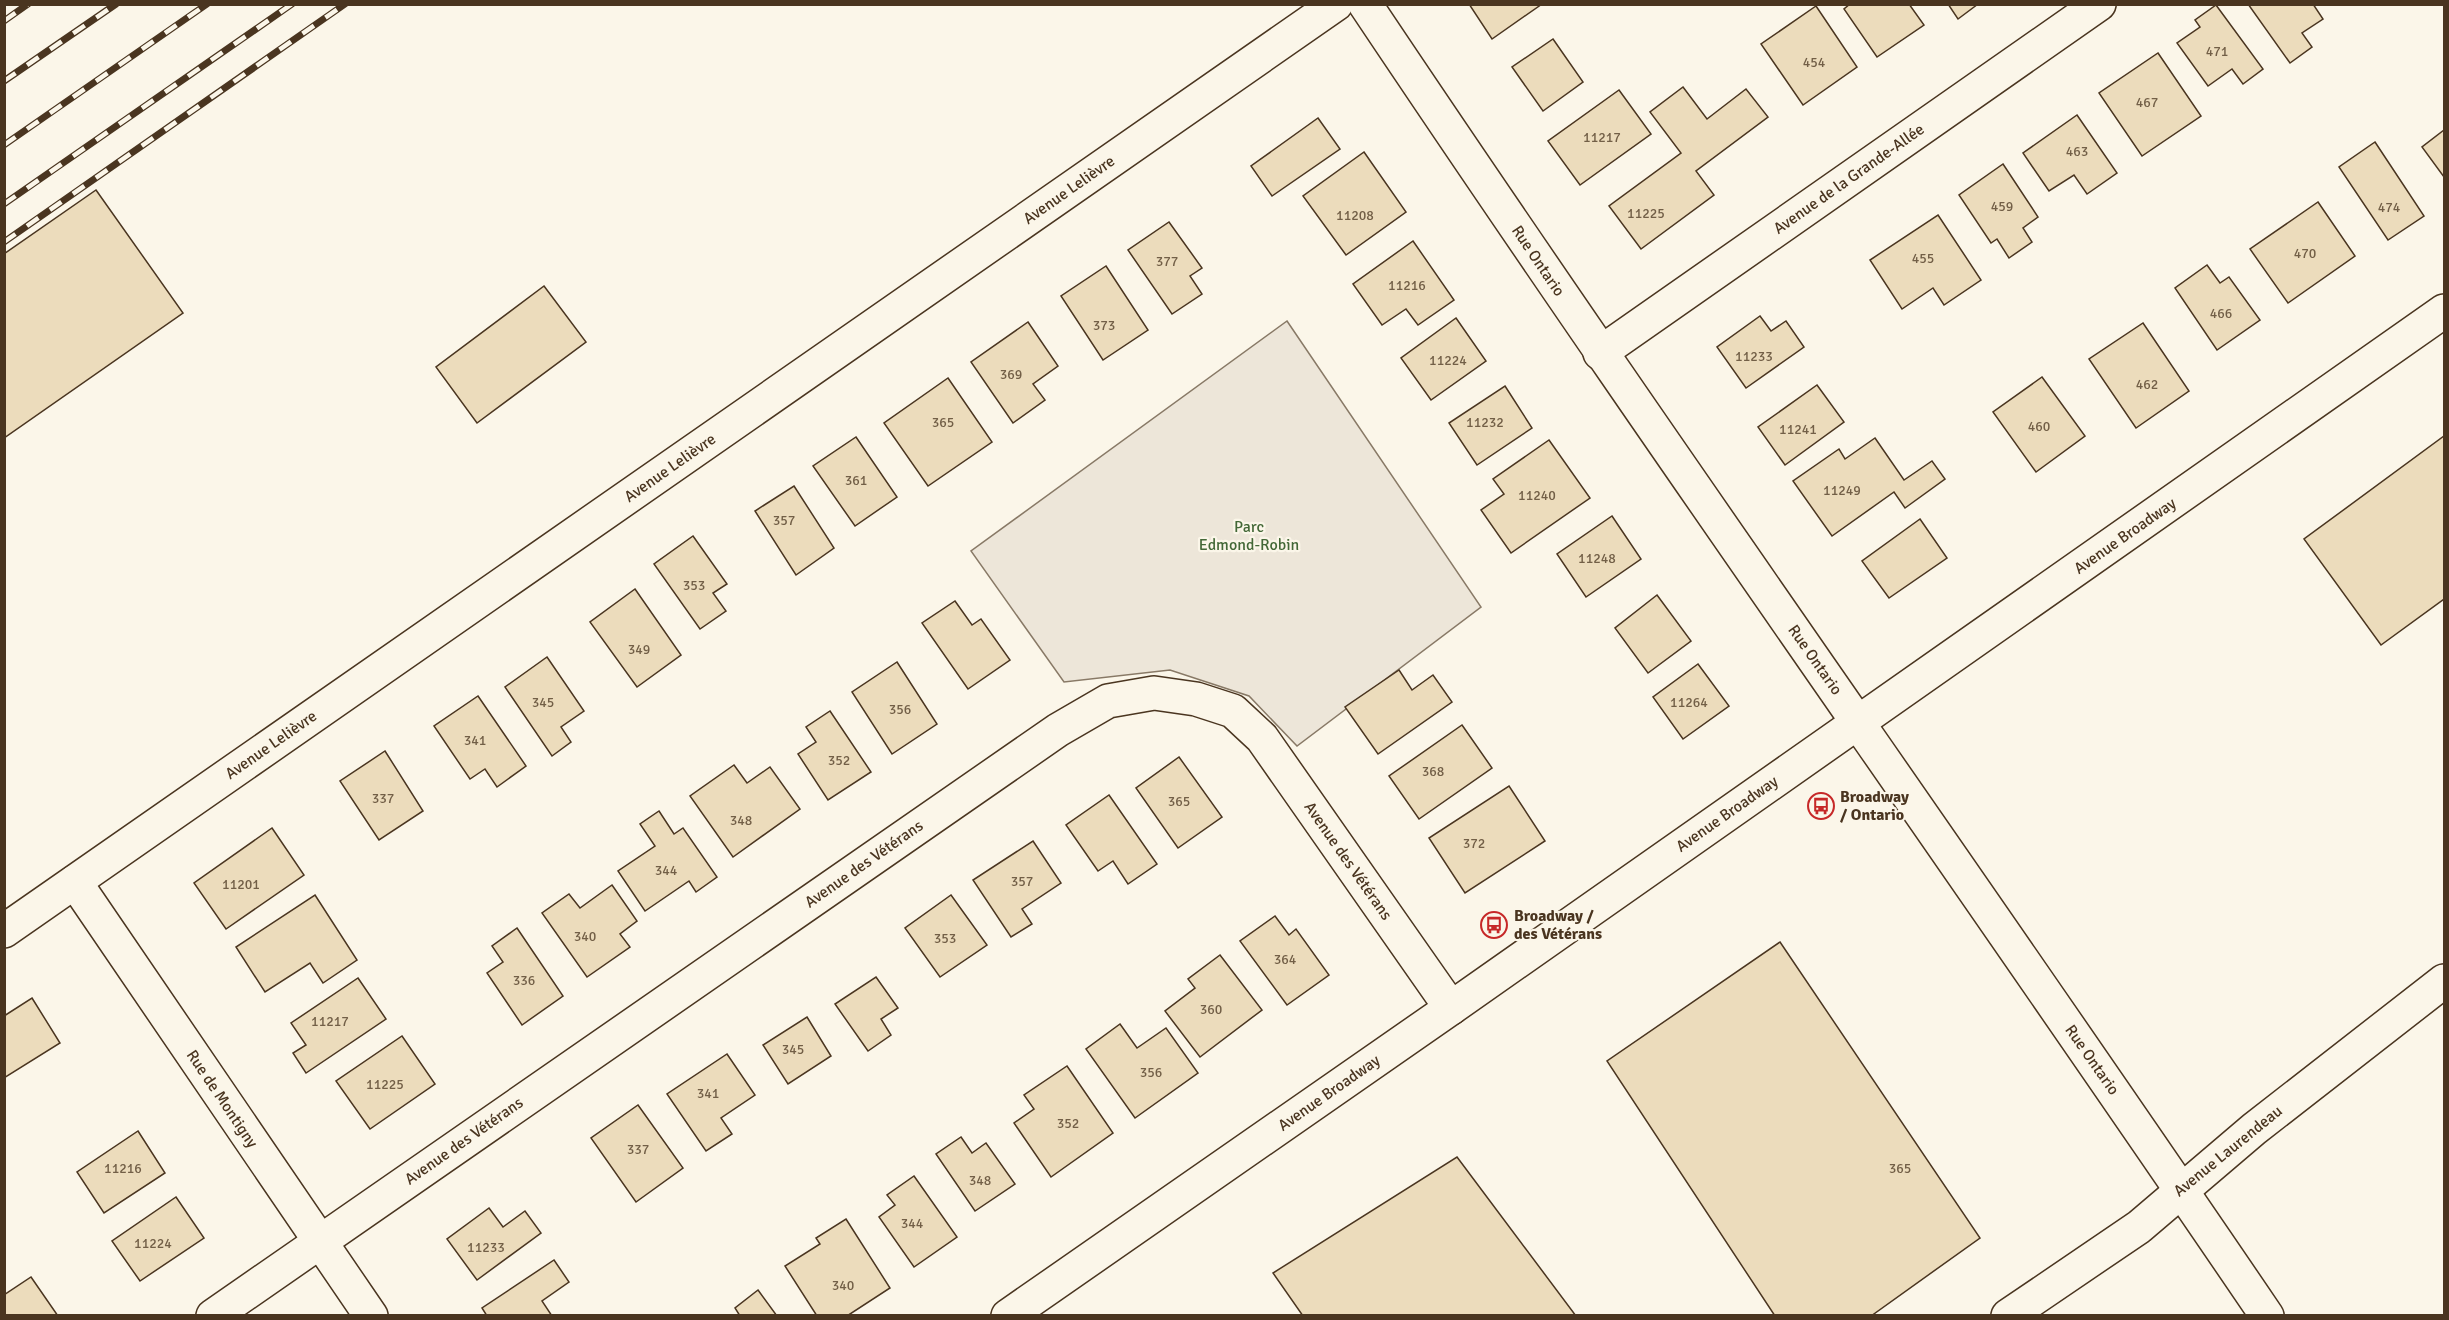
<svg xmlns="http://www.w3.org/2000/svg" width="2449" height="1320" viewBox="0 0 2449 1320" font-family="Signika,sans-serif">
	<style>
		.green { fill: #ede6d9; stroke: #887966; stroke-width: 1.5 }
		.building { fill: #ecdcbc; stroke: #4a3520; stroke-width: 1.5 }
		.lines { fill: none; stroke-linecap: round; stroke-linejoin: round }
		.minor-casing { stroke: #4a3520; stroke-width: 36 }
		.tertiary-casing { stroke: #4a3520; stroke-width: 36 }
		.minor { stroke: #fbf6e9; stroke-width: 33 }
		.tertiary { stroke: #fbf6e9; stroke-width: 33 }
		.rail-casing { stroke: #4a3520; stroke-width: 7 }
		.rail { stroke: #fbf6e9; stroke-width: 4.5; stroke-dasharray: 14; stroke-linecap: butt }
		.labels { text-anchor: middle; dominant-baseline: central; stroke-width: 4.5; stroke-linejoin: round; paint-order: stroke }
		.number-label { font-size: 14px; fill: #725f47 }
		.street-label { font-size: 16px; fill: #4a3520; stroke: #fbf6e9 }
		.park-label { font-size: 16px; fill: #436837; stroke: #fbf6e9 }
		.poi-label { font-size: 16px; font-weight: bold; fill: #4a3520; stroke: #fbf6e9; text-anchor: start }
	</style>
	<rect width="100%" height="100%" fill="#fbf6e9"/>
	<!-- green -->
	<path class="green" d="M1287 321 1481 607 1297 746 1249 696 1170 670 1064 682 971 551Z"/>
	<!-- building -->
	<g class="building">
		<path d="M1469 4H1542L1492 39Z"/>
		<path d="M1850 4H1909L1924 25 1877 57 1844 9Z"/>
		<path d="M1948 4H1978L1958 19Z"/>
		<path d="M2248 4H2313L2323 19 2302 33 2312 47 2290 63Z"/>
		<path d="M2216 5 2263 69 2243 84 2232 69 2208 86 2177 43 2200 27 2195 20Z"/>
		<path d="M1816 6 1857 67 1803 105 1761 44Z"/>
		<path d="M1553 39 1583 82 1543 111 1512 67Z"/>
		<path d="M2158 53 2201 116 2142 156 2099 93Z"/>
		<path d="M1683 87 1707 119 1746 89 1768 117 1696 171 1714 195 1641 249 1609 206 1681 153 1650 112Z"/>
		<path d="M1619 90 1651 134 1580 185 1548 141Z"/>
		<path d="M2077 115 2117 173 2087 194 2074 175 2049 191 2023 153Z"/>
		<path d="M1318 118 1340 149 1272 196 1251 166Z"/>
		<path d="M2444 130V177L2422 147Z"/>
		<path d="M2375 142 2424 216 2388 240 2339 167Z"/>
		<path d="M1364 152 1406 212 1346 255 1303 196Z"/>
		<path d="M2003 164 2038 217 2023 228 2032 242 2009 258 1997 239 1991 243 1959 195Z"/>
		<path d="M96 190 183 313 4 438V254Z"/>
		<path d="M2318 202 2355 256 2288 303 2250 249Z"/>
		<path d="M1938 215 1981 280 1944 305 1933 288 1902 309 1870 260Z"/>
		<path d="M1169 222 1202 268 1190 276 1202 294 1172 314 1128 250Z"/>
		<path d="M1413 241 1454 300 1418 325 1406 309 1382 325 1353 284Z"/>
		<path d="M2207 265 2220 283 2229 277 2260 320 2217 350 2175 288Z"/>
		<path d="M1106 266 1148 330 1103 360 1061 296Z"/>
		<path d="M544 286 586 342 477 423 436 367Z"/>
		<path d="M1760 316 1771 331 1786 321 1804 347 1746 388 1717 347Z"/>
		<path d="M1456 318 1486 361 1431 400 1401 358Z"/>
		<path d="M1028 322 1058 366 1033 384 1045 400 1013 423 971 362Z"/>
		<path d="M2143 323 2189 391 2136 428 2089 359Z"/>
		<path d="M2042 377 2085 436 2036 472 1993 412Z"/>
		<path d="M948 378 992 442 928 486 884 423Z"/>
		<path d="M1817 385 1844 422 1785 465 1758 427Z"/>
		<path d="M1505 386 1532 428 1477 465 1449 423Z"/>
		<path d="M2444 436V599L2381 645 2304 539Z"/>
		<path d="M856 437 897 497 855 526 813 466Z"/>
		<path d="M1875 438 1904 480 1932 461 1945 479 1905 508 1894 492 1832 536 1793 481 1839 449 1845 459Z"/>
		<path d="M1549 440 1590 498 1511 553 1481 510 1504 494 1493 479Z"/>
		<path d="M794 486 834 548 796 575 755 511Z"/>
		<path d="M1612 516 1641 559 1586 597 1557 554Z"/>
		<path d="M1920 519 1947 558 1889 598 1862 561Z"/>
		<path d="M693 536 727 584 713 593 726 611 700 629 654 564Z"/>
		<path d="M635 589 681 655 637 687 590 622Z"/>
		<path d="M1657 595 1691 641 1648 673 1615 628Z"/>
		<path d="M955 601 972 625 981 619 1010 660 968 689 922 623Z"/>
		<path d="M547 657 584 711 561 727 571 742 552 756 505 687Z"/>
		<path d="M897 662 937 724 892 754 852 692Z"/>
		<path d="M1698 664 1729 706 1683 739 1653 697Z"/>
		<path d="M1399 670 1412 690 1433 675 1452 702 1378 754 1345 707Z"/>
		<path d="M478 696 526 766 497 787 485 769 470 779 434 726Z"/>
		<path d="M830 711 871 772 828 800 798 754 816 742 806 727Z"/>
		<path d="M1462 725 1492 768 1419 819 1389 776Z"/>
		<path d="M385 751 423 811 379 840 340 781Z"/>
		<path d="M1179 757 1222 817 1178 848 1136 788Z"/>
		<path d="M734 765 747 783 770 767 800 809 733 857 690 796Z"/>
		<path d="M1509 786 1545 841 1465 893 1429 838Z"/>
		<path d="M1109 795 1157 864 1128 884 1113 861 1098 871 1066 825Z"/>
		<path d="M659 811 674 834 683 828 717 877 696 892 689 881 645 911 618 871 655 846 640 824Z"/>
		<path d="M272 828 304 875 226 929 194 883Z"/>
		<path d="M1033 841 1061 883 1022 909 1032 924 1011 937 973 880Z"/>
		<path d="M612 885 637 921 620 934 630 947 587 977 542 913 569 894 580 908Z"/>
		<path d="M315 895 357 960 323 983 310 963 265 992 236 947Z"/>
		<path d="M951 895 987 945 940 977 905 928Z"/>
		<path d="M1275 916 1289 935 1296 929 1329 975 1287 1005 1240 941Z"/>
		<path d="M517 928 563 996 522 1025 487 973 503 962 492 946Z"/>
		<path d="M1780 942 1980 1238 1871 1316H1775L1607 1061Z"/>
		<path d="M1220 955 1262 1010 1200 1057 1165 1011 1195 988 1188 979Z"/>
		<path d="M876 977 898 1008 881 1019 891 1035 868 1051 835 1004Z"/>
		<path d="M358 978 386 1019 306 1073 293 1053 306 1045 291 1023Z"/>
		<path d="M32 998 60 1043 4 1078V1016Z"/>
		<path d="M807 1017 831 1056 788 1084 763 1045Z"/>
		<path d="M1120 1024 1137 1048 1166 1028 1198 1073 1135 1118 1086 1049Z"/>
		<path d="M402 1036 435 1084 370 1129 336 1081Z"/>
		<path d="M727 1054 755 1095 721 1118 732 1134 706 1151 667 1094Z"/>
		<path d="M1067 1066 1113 1133 1051 1177 1014 1123 1034 1109 1024 1095Z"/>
		<path d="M638 1105 683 1168 636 1202 591 1138Z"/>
		<path d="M138 1131 165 1173 104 1213 77 1172Z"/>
		<path d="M961 1137 972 1153 986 1143 1015 1184 975 1211 936 1154Z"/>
		<path d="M1457 1157 1576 1316H1303L1273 1273Z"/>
		<path d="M914 1176 957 1237 914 1267 879 1217 895 1205 887 1195Z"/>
		<path d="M176 1197 204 1238 140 1281 112 1241Z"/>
		<path d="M489 1208 503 1227 525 1211 541 1233 477 1280 447 1239Z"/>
		<path d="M846 1219 890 1288 847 1316H817L785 1266 820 1244 816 1238Z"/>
		<path d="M554 1260 569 1282 542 1301 552 1316H487L482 1308Z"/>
		<path d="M31 1277 58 1316H4V1295Z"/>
		<path d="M758 1290 777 1316H740L735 1308Z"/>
	</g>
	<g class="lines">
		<defs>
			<g id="minor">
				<path d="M1365 4C1660 445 1969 877 2267 1316"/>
				<path d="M1600 353 2099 4"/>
				<path d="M75 882 371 1316"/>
				<path d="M4 931 1336 4"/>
				<path d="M213 1316 1058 730 1108 701 1154 693 1196 699 1233 711 1262 738 1451 1008"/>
				<path d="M2008 1316 2139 1227 2254 1129 2444 981"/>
			</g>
			<path id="tertiary" d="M1008 1316 1451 1008 2444 311"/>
		</defs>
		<!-- minor casing -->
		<use href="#minor" class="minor-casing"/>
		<!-- tertiary casing -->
		<use href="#tertiary" class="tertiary-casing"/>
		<!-- minor -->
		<use href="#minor" class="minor"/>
		<!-- tertiary -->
		<use href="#tertiary" class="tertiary"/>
		<defs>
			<g id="rail">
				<path d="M4 21 28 4"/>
				<path d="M4 81 116 4"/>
				<path d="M4 145 207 4"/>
				<path d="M4 204 292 4"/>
				<path d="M4 242 345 4"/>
			</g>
		</defs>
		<!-- rail casing -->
		<use href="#rail" class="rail-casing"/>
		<!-- rail -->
		<use href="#rail" class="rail"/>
	</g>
	<!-- icons -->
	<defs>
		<symbol id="bus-ring" viewBox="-11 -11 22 22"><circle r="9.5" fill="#fbf6e9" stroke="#c62828" stroke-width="1.5"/><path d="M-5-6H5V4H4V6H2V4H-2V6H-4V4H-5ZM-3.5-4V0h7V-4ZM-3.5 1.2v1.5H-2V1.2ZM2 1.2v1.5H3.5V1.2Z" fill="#c62828"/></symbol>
	</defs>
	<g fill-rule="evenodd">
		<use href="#bus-ring" x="1806" y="791" width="30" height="30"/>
		<use href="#bus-ring" x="1479" y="910" width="30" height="30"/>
	</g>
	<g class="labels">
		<!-- number labels -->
		<g class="number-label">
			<text x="2217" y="51">471</text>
			<text x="1814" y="62">454</text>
			<text x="2147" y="102">467</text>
			<text x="1602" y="137">11217</text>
			<text x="2077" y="151">463</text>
			<text x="2002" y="206">459</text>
			<text x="2389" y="207">474</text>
			<text x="1646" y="213">11225</text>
			<text x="1355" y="215">11208</text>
			<text x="2305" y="253">470</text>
			<text x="1923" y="258">455</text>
			<text x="1167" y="261">377</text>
			<text x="1407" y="285">11216</text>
			<text x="2221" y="313">466</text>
			<text x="1104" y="325">373</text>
			<text x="1754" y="356">11233</text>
			<text x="1448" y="360">11224</text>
			<text x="1011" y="374">369</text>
			<text x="2147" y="384">462</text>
			<text x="943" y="422">365</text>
			<text x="1485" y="422">11232</text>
			<text x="2039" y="426">460</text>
			<text x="1798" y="429">11241</text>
			<text x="856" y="480">361</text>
			<text x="1842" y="490">11249</text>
			<text x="1537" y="495">11240</text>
			<text x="784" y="520">357</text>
			<text x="1597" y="558">11248</text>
			<text x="694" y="585">353</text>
			<text x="639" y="649">349</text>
			<text x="543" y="702">345</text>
			<text x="1689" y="702">11264</text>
			<text x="900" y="709">356</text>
			<text x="475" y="740">341</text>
			<text x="839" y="760">352</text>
			<text x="1433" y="771">368</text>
			<text x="383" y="798">337</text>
			<text x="1179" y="801">365</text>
			<text x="741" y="820">348</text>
			<text x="1474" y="843">372</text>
			<text x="666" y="870">344</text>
			<text x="1022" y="881">357</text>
			<text x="241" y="884">11201</text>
			<text x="585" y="936">340</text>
			<text x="945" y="938">353</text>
			<text x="1285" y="959">364</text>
			<text x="524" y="980">336</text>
			<text x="1211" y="1009">360</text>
			<text x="330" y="1021">11217</text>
			<text x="793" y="1049">345</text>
			<text x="1151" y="1072">356</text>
			<text x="385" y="1084">11225</text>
			<text x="708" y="1093">341</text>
			<text x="1068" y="1123">352</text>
			<text x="638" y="1149">337</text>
			<text x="123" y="1168">11216</text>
			<text x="1900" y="1168">365</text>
			<text x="980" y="1180">348</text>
			<text x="912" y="1223">344</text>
			<text x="153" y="1243">11224</text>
			<text x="486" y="1247">11233</text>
			<text x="843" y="1285">340</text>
		</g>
		<!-- street labels -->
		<g class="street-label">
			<text transform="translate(1849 179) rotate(-35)">Avenue de la Grande-Allée</text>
			<text transform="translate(1069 190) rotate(-35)">Avenue Lelièvre</text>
			<text transform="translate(1538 261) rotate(56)">Rue Ontario</text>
			<text transform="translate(670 468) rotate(-35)">Avenue Lelièvre</text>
			<text transform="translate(2125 536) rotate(-35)">Avenue Broadway</text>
			<text transform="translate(1815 660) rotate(55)">Rue Ontario</text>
			<text transform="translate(271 745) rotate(-35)">Avenue Lelièvre</text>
			<text transform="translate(1727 814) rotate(-35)">Avenue Broadway</text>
			<text transform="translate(1348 861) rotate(55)">Avenue des Vétérans</text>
			<text transform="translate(864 864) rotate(-35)">Avenue des Vétérans</text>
			<text transform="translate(2092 1060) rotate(55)">Rue Ontario</text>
			<text transform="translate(1329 1093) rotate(-35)">Avenue Broadway</text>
			<text transform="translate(222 1099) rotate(56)">Rue de Montigny</text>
			<text transform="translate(464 1141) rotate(-35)">Avenue des Vétérans</text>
			<text transform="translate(2228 1151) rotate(-39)">Avenue Laurendeau</text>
		</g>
		<!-- park labels -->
		<g class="park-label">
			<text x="1249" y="527">Parc<tspan x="1249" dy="18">Edmond-Robin</tspan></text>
		</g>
		<!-- poi labels -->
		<g class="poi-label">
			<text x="1840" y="797">Broadway<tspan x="1840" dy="18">/ Ontario</tspan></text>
			<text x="1514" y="916">Broadway /<tspan x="1514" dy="18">des Vétérans</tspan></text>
		</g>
	</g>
	<!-- border -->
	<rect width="2449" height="1320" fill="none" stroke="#4a3520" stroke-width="12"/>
</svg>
